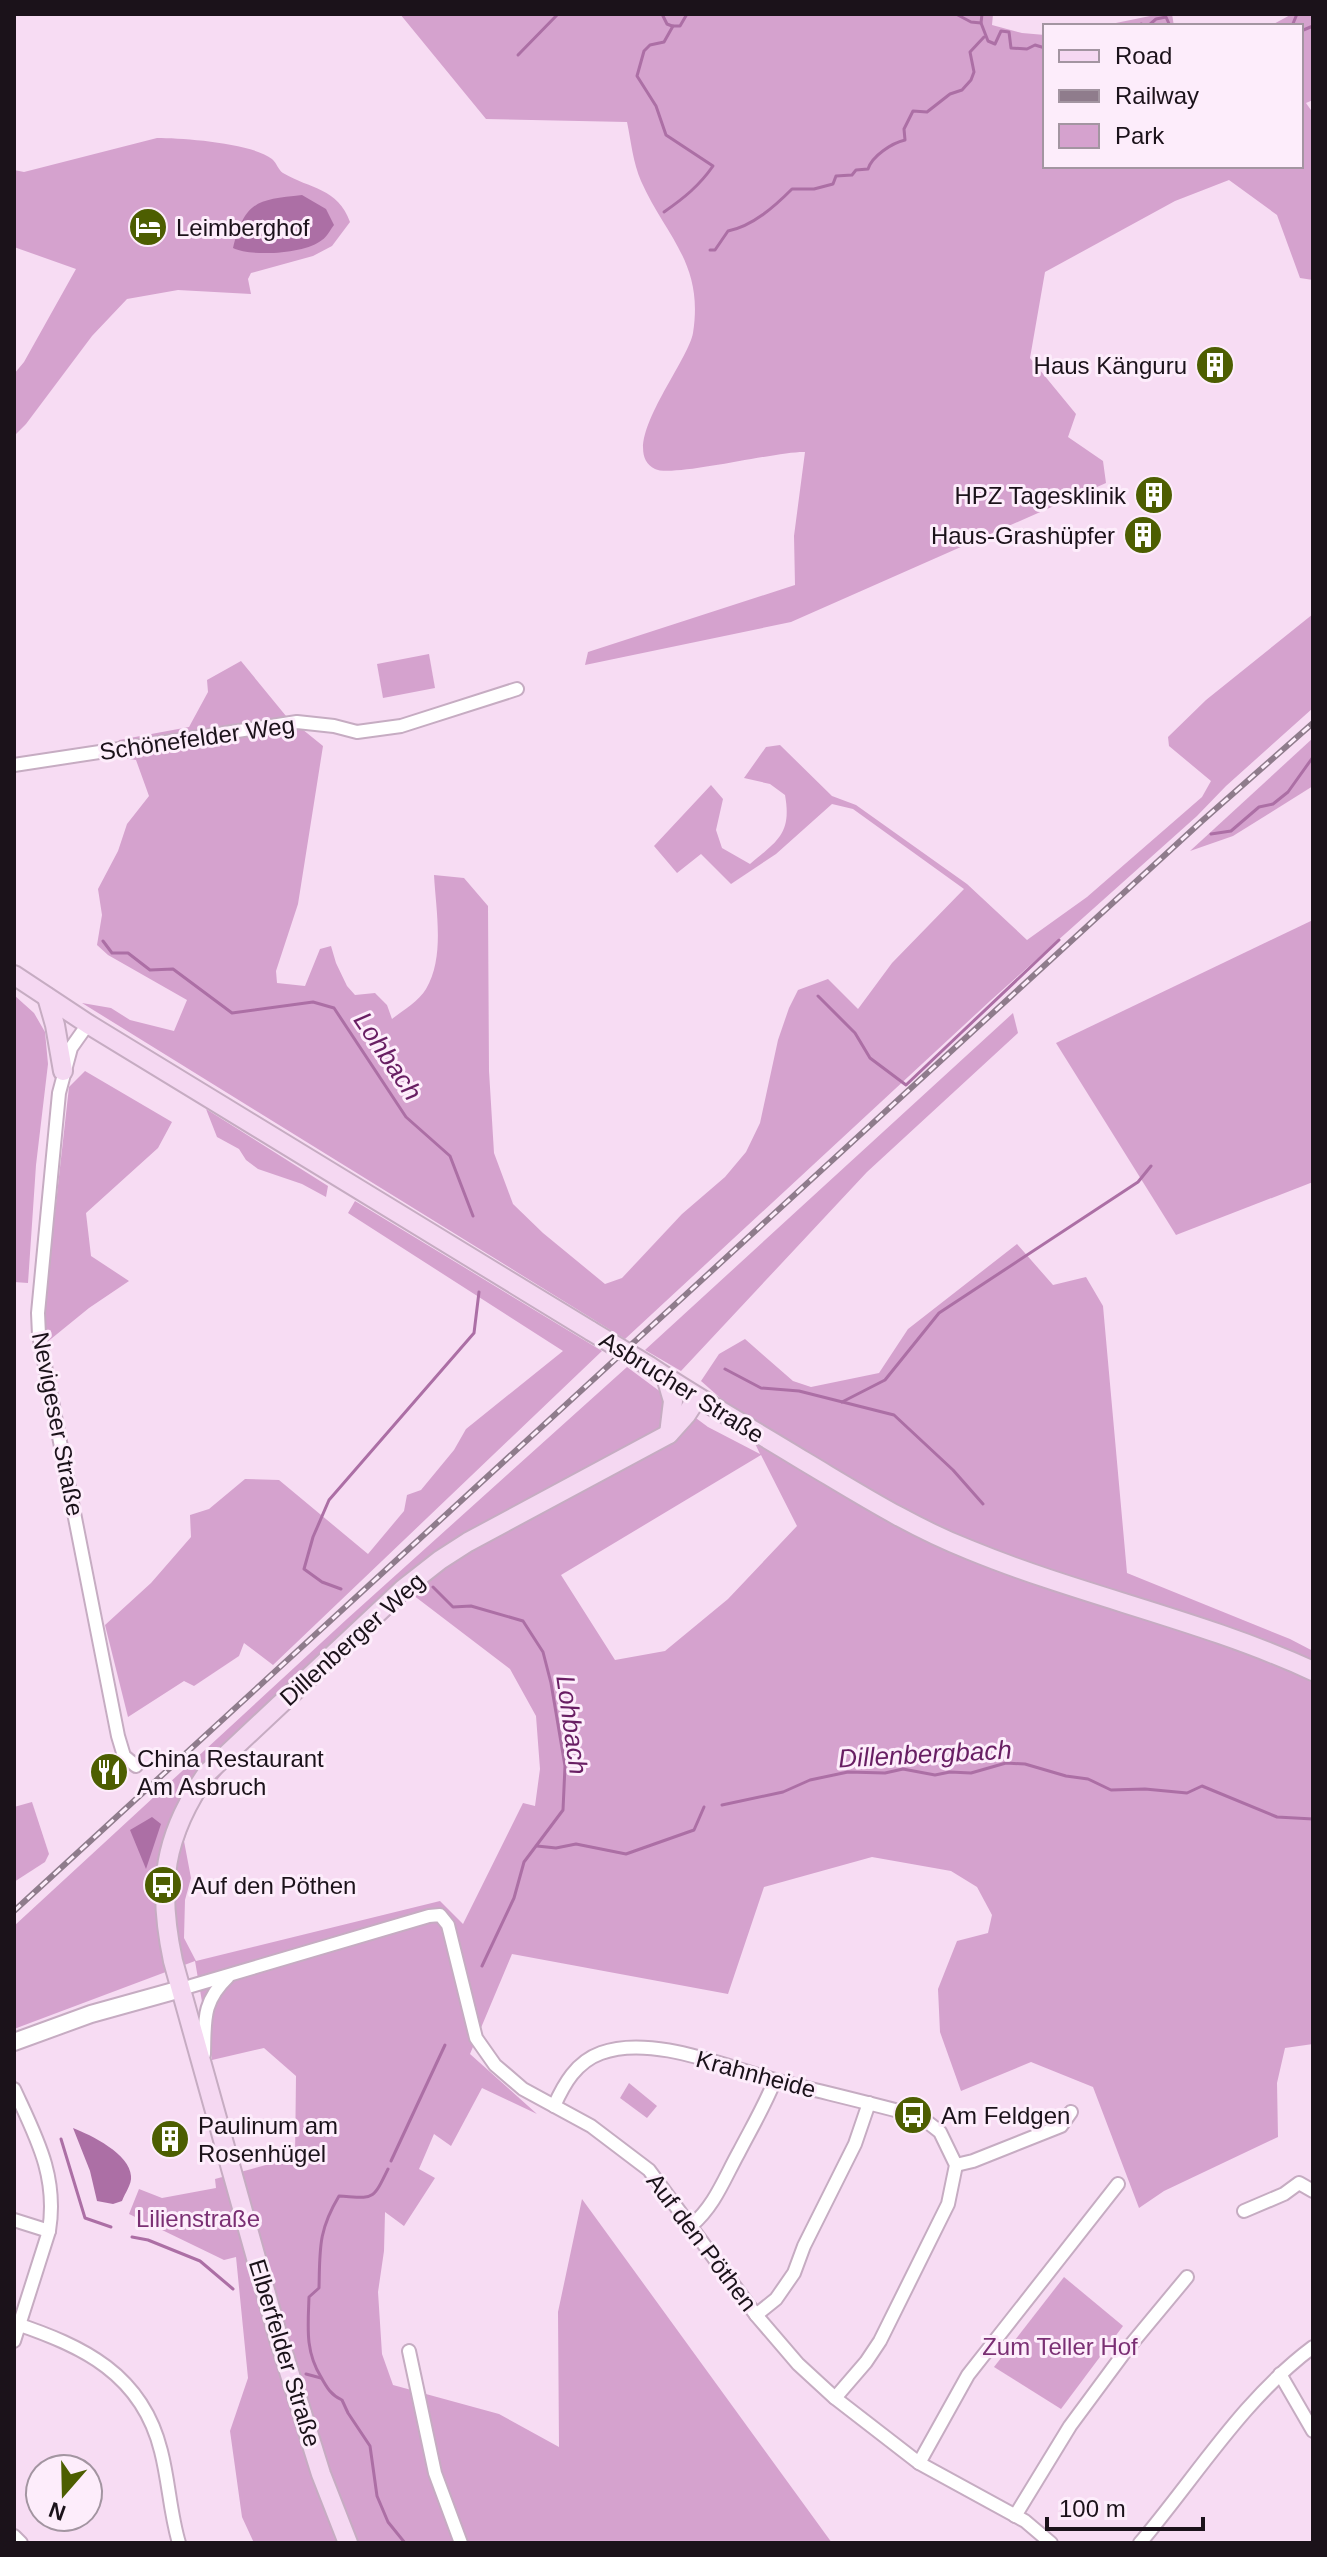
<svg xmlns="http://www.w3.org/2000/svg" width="1327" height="2557" viewBox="0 0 1327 2557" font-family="Arial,sans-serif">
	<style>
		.green { fill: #d5a2ce; fill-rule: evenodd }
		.water { fill: #ac6fa5 }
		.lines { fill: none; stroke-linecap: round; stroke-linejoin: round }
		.stream { stroke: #ac6fa5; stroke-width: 3 }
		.minor-casing { stroke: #c6acc2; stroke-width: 16 }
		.tertiary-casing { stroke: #c6acc2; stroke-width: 20 }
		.secondary-casing { stroke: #c6acc2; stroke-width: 22 }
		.minor { stroke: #fff; stroke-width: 12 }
		.tertiary { stroke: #fff; stroke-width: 16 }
		.secondary { stroke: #f5d8f2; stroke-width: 18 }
		.rail-casing { stroke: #8f7c8c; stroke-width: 6 }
		.rail { stroke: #fdedfb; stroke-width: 3; stroke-dasharray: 9; stroke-linecap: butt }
		.secondary-bridge-casing { stroke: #c6acc2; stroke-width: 22; stroke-linecap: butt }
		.secondary-bridge { stroke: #f5d8f2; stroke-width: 18 }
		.labels { text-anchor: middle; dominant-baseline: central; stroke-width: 6; stroke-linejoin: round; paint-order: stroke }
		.poi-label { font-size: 24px; fill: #1b121a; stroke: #fdedfb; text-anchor: start }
		.street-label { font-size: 24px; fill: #1b121a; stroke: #fdedfb }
		.park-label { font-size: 24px; fill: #7a2f73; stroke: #fdedfb }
		.water-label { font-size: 26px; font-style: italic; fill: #681e63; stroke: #fdedfb }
	</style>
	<rect width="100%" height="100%" fill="#f7dcf3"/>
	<!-- green -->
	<g class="green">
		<path d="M400 14H993L992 25 1022 33 1045 35V166H1301V26H1270L1292 14H1313V100L1306 103 1313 113V280L1300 278 1277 215 1229 180 1175 201 1045 272 1030 358 1076 414 1068 437 1103 461 1106 483 791 622 585 665 588 652 795 585 794 536 805 452C777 451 672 478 655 469 615 449 688 363 693 333 704 263 666 237 641 181 633 163 631 141 627 122L486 119Z"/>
		<path d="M1160 14H1172L1174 26H1101Z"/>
		<path d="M157 138C183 138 252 143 272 159 277 163 278 170 283 173 310 189 338 188 350 222L332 246 313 256 251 273 248 279 251 294 178 290 127 299 92 336 26 424 14 436V374L24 362 76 269 14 247V170L24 172Z"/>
		<path d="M1313 614V708L1226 786 1197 816 990 1001 625 1339 82 1003 111 1008 130 1020 174 1031 187 1000 108 955 97 945 102 915 98 889 118 851 127 824 149 796 136 760 110 756 119 740 189 727 208 692 207 680 241 661 286 716 323 746 298 904 276 971 277 983 305 986 320 949 331 946 336 963 347 986 355 995 375 993 387 1005 392 1019C402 1011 419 1001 426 989 445 957 436 911 434 875L464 878 488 906 489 1071 494 1153 513 1204 543 1233 605 1284 622 1278 682 1214 725 1177 746 1152 760 1123 778 1040 789 1008 798 990 828 979 858 1009 892 963 964 889 853 809 832 804 776 854 731 884 701 854 677 873 654 846 711 785 723 799 716 830 722 848 750 864C777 841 792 834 785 795L770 784 744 778 766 747 780 745 832 796 856 805 967 884 1027 940 1087 897 1202 797 1211 781 1169 746 1168 737 1206 700Z"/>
		<path d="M429 654 435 688 383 698 377 664Z"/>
		<path d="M1313 738V786L1233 836 1190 851Z"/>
		<path d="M1313 920V1182L1176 1235 1056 1043Z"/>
		<path d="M14 995 34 1013 45 1032 48 1064 36 1165 28 1283 14 1282Z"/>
		<path d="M1013 1013 1018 1033 867 1172 681 1371 645 1350Z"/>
		<path d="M85 1071 172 1122 158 1148 86 1213 91 1256 129 1281 89 1308 46 1343 44 1311 69 1087Z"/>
		<path d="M206 1109 328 1186 326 1197 302 1184 258 1169 246 1160 239 1149 217 1137Z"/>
		<path d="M355 1201 602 1351 273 1665 244 1643 239 1656 194 1686 184 1681 128 1717 105 1625 151 1583 191 1537 190 1515 209 1509 245 1479 279 1480 368 1554 404 1511 407 1495 421 1490 454 1450 466 1429 563 1351 348 1213Z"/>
		<path d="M1017 1244 1053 1285 1086 1277 1103 1306 1127 1573 1290 1639 1313 1651V2044L1285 2048 1277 2083 1278 2137 1164 2191 1139 2208 1093 2087 1031 2062 961 2091 940 2032 938 1989 957 1941 988 1933 992 1915 977 1887 951 1871 872 1857 764 1887 728 1994 512 1954 470 2054 537 2114 482 2088 451 2146 434 2134 419 2169 435 2178 404 2226 385 2212 384 2251 378 2292 382 2354 393 2385 499 2414 559 2447 558 2312 582 2199 832 2543H254L242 2517 230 2431 248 2378 236 2257 224 2260 129 2214 139 2189 162 2198 216 2188 215 2179 295 2157 296 2076 264 2048 212 2060 195 1961 14 2029V1926L347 1619 627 1367 708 1427 760 1454 743 1418 701 1381 719 1354 745 1339 793 1381 811 1387 879 1373 908 1329ZM761 1455 797 1526 728 1599 665 1651 615 1660 561 1575ZM413 1595 510 1669 536 1716 540 1769 535 1806 523 1803 463 1924 440 1901 196 1961 184 1938 185 1900 191 1878 184 1841 193 1815 209 1790 234 1759Z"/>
		<path d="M32 1802 49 1854 45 1862 14 1882V1807Z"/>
		<path d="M629 2083 657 2106 647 2118 620 2098Z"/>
		<path d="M1064 2277 1123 2326 1061 2409 994 2367Z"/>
	</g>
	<!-- water -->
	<g class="water">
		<path d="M302 195 326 209 334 225C330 230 327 237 322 240 305 254 252 257 233 248 245 200 258 200 302 195Z"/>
		<path d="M152 1817 161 1824 146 1869 130 1830Z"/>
		<path d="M73 2128C91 2135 130 2154 131 2176 132 2184 125 2193 122 2201L113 2204 97 2201 90 2171Z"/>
	</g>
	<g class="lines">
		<!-- stream -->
		<g class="stream">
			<path d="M662 14 667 24 672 26"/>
			<path d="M943 14H948"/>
			<path d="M956 14 971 22 981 23"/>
			<path d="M982 14 981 23 988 41 995 44 1001 31 1009 32 1011 48 1027 49 1035 45 1045 48"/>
			<path d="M673 26H680L687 14"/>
			<path d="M1139 26 1141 24 1146 26"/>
			<path d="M1148 26 1156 19 1166 17 1170 26"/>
			<path d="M1292 26 1297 14"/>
			<path d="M1301 31 1313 26"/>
			<path d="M518 55 558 14"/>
			<path d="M664 212C684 198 699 186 713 166L666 135 656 106 637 76 644 51 650 45 664 42 673 26"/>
			<path d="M710 250H715L728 231C753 226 775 206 792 189H814L833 184 836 176 852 175 856 170 868 169C872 156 892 143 905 140L904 129 913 111 927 112 950 94 962 90 971 80 974 72 970 52 984 37"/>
			<path d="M1211 834 1231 831 1259 807 1273 804 1288 792 1313 757"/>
			<path d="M103 941 112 953H128L150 970 173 969 232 1013 313 1002 334 1008 406 1117 450 1156 473 1216"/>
			<path d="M818 996 855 1033 870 1058 906 1085 1059 940"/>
			<path d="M725 1369 761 1388 799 1391 894 1415 953 1470 983 1504"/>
			<path d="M842 1402 885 1380 939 1313 1138 1182 1151 1166"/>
			<path d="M433 1587 453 1607 471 1606 523 1621 543 1652 551 1683 565 1766 563 1810 524 1862 514 1898 482 1966"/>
			<path d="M341 1589 322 1582 304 1569 313 1537 329 1500 474 1333 479 1292"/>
			<path d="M722 1805 783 1792 810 1780 848 1772 885 1773 903 1769 935 1775 950 1772 971 1773 1006 1763 1025 1764 1066 1776 1088 1779 1111 1790 1145 1789 1187 1793 1202 1786 1277 1817 1313 1819"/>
			<path d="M537 1846 556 1848 576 1844 626 1854 694 1830 704 1807"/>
			<path d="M61 2139 85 2218 111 2227"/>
			<path d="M391 2161 445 2045"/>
			<path d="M388 2169C372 2202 374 2198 339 2196 318 2231 320 2249 319 2288L309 2297C308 2327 305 2351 321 2377 327 2388 331 2395 342 2400L348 2413 370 2446 377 2496 388 2522 405 2543"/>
			<path d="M132 2237 148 2240 200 2261 233 2289"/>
			<path d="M306 2374 321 2378"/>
		</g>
		<defs>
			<g id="minor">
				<path d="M14 765 297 722 334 726 357 732 401 726 517 689"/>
				<path d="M88 1024 71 1048 59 1093 38 1313 39 1335 118 1736 124 1756 136 1766"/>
				<path d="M181 1989 429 1916 440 1915 448 1925 476 2038 495 2065 523 2089 591 2126 649 2170 756 2315 798 2364 835 2398 919 2463 1025 2521 1051 2543"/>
				<path d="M204 2054C205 2020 202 2002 228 1977"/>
				<path d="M14 2089C36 2137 58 2176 49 2231L14 2341"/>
				<path d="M554 2106C564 2084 576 2062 601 2053 652 2034 728 2068 779 2081 826 2093 874 2104 921 2117L940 2132 956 2165 948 2204 880 2341 866 2362 835 2398"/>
				<path d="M956 2165 973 2161 1061 2126 1071 2112"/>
				<path d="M1244 2211 1284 2194 1299 2183 1313 2191"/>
				<path d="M14 2220 49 2231"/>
				<path d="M692 2225C715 2205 724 2179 739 2152 752 2127 764 2107 775 2080"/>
				<path d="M756 2315 776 2299 794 2273 804 2246 855 2144 869 2103"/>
				<path d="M14 2323C83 2346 142 2374 161 2451 169 2482 170 2513 179 2543"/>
				<path d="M409 2351 435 2473 461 2543"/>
				<path d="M1280 2374 1313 2431"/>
				<path d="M919 2463 968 2375 1118 2184"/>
				<path d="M1015 2516 1070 2426 1124 2353 1187 2277"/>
				<path d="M14 2536 21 2543"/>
				<path d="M1140 2543C1196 2477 1243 2399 1313 2347"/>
			</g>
			<path id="tertiary" d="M14 2042 91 2014 181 1989"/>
			<g id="secondary">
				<path d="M14 975 88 1024 591 1331"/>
				<path d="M47 997 55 1025 63 1071"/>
				<path d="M649 1366C700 1400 752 1429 804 1461 858 1493 911 1527 970 1550 1082 1596 1202 1620 1313 1671"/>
				<path d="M666 1377 673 1401 669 1434"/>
				<path d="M348 2543 321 2474 277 2333 173 1961C157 1886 163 1836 208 1772L403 1589 440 1560 468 1542 669 1434 686 1415 697 1398"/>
			</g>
		</defs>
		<!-- minor casing -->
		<use href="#minor" class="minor-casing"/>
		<!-- tertiary casing -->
		<use href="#tertiary" class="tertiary-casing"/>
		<!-- secondary casing -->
		<use href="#secondary" class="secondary-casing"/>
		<!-- minor -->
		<use href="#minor" class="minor"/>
		<!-- tertiary -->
		<use href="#tertiary" class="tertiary"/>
		<!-- secondary -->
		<use href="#secondary" class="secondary"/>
		<defs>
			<path id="rail" d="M14 1911 1202 821 1313 723"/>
		</defs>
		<!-- rail casing -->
		<use href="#rail" class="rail-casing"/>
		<!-- rail -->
		<use href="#rail" class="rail"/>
		<defs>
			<path id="secondary-bridge" d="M591 1331 649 1366"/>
		</defs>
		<!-- secondary-bridge casing -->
		<use href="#secondary-bridge" class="secondary-bridge-casing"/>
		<!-- secondary-bridge -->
		<use href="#secondary-bridge" class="secondary-bridge"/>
	</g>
	<!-- icons -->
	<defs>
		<symbol id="hotel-disc" viewBox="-11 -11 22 22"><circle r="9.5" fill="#4d5e01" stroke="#fdedfb"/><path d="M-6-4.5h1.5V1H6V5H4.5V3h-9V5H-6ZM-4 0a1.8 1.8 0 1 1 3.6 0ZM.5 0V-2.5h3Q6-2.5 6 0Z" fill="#fff"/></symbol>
		<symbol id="building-disc" viewBox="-11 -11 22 22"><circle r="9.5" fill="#4d5e01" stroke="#fdedfb"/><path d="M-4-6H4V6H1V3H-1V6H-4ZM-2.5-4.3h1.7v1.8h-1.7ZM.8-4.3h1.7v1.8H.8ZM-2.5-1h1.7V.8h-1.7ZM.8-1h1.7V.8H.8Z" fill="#fff"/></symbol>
		<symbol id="restaurant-disc" viewBox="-11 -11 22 22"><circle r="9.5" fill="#4d5e01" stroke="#fdedfb"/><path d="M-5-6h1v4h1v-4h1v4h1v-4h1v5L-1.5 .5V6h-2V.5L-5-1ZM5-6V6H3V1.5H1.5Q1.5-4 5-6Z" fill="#fff"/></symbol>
		<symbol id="bus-disc" viewBox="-11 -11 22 22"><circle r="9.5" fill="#4d5e01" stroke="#fdedfb"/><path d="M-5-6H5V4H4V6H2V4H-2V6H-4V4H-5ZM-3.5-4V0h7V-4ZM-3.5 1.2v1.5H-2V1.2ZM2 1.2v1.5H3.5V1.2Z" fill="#fff"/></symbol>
	</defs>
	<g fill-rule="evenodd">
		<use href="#hotel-disc" x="126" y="205" width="44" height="44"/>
		<use href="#building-disc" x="1193" y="343" width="44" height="44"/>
		<use href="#building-disc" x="1132" y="473" width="44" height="44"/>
		<use href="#building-disc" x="1121" y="513" width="44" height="44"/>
		<use href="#restaurant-disc" x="87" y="1750" width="44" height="44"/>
		<use href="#bus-disc" x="141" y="1863" width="44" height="44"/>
		<use href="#bus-disc" x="891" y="2093" width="44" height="44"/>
		<use href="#building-disc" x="148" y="2117" width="44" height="44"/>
	</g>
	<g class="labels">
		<!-- poi labels -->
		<g class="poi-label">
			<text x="176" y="227">Leimberghof</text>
			<text x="1187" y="365" text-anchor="end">Haus Känguru</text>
			<text x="1126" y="495" text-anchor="end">HPZ Tagesklinik</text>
			<text x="1115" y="535" text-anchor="end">Haus-Grashüpfer</text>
			<text x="137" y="1758">China Restaurant<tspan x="137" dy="28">Am Asbruch</tspan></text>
			<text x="191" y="1885">Auf den Pöthen</text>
			<text x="941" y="2115">Am Feldgen</text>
			<text x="198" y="2125">Paulinum am<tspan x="198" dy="28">Rosenhügel</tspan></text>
		</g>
		<!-- street labels -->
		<g class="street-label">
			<text transform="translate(197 738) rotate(-8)">Schönefelder Weg</text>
			<text transform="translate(682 1387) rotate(32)">Asbrucher Straße</text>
			<text transform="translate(58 1424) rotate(79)">Nevigeser Straße</text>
			<text transform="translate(352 1639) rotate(-42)">Dillenberger Weg</text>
			<text transform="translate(756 2074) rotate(15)">Krahnheide</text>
			<text transform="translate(702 2242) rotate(53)">Auf den Pöthen</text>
			<text transform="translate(285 2353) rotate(73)">Elberfelder Straße</text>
		</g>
		<!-- park labels -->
		<g class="park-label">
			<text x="198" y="2218">Lilienstraße</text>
			<text x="1060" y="2346">Zum Teller Hof</text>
		</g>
		<!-- water labels -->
		<g class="water-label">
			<text transform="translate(388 1056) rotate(56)">Lohbach</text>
			<text transform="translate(572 1725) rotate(82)">Lohbach</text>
			<text transform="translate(925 1754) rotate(-3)">Dillenbergbach</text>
		</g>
	</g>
	<!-- border -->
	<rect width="1327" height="2557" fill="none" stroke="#1b121a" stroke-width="32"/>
	<!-- legend -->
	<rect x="1043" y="24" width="260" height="144" fill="#fdedfb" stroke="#a395a1" stroke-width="2"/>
	<rect x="1059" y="50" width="40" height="12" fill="#f5d8f2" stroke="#a395a1" stroke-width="2"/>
	<text x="1115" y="64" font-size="24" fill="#1b121a">Road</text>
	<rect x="1059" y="90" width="40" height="12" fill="#8f7c8c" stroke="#a395a1" stroke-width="2"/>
	<text x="1115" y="104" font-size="24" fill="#1b121a">Railway</text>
	<rect x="1059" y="124" width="40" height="24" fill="#d5a2ce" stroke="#a395a1" stroke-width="2"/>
	<text x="1115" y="144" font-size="24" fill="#1b121a">Park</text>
	<!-- north arrow -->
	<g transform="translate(64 2493) rotate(200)"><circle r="38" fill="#fdedfb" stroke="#a395a1" stroke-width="2"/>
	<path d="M0-6L14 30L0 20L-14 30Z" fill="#4d5e01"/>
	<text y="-12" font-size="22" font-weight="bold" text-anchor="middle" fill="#1b121a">N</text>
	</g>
	<!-- scale -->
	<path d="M1047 2517v12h156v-12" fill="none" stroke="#1b121a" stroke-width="4"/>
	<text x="1059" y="2517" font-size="24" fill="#1b121a" stroke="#fdedfb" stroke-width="6" paint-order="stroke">100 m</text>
</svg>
